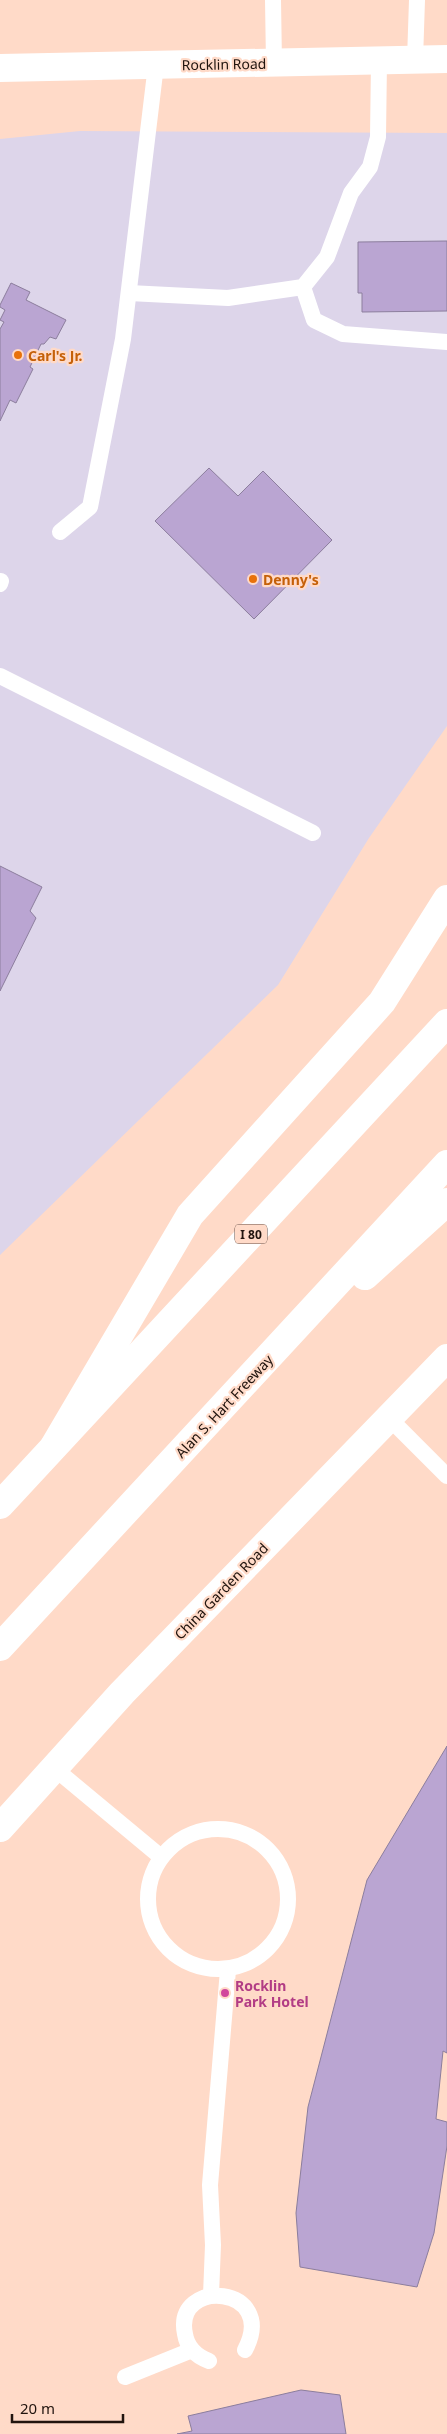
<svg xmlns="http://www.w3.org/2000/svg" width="447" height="2434" viewBox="0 0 447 2434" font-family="'Noto Sans',sans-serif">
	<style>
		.commercial { fill: #ddd5ea }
		.building { fill: #baa5d2; stroke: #8c7e9d }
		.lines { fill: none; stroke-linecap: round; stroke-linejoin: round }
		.lane { stroke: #fff; stroke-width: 16 }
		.street { stroke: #fff; stroke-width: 28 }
		.secondary { stroke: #fff; stroke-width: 28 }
		.highway { stroke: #fff; stroke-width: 28 }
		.food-dot { fill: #e8710a; stroke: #ffdac8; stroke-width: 2 }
		.hotel-dot { fill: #d1479c; stroke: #ffdac8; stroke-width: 2 }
		.labels { text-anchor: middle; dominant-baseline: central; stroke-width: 4.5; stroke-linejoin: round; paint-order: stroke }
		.shield { fill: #ffdac8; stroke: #644f46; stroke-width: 1 }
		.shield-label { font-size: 12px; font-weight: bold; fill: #21140e }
		.street-label { font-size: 14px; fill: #21140e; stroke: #ffdac8 }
		.food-label { font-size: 14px; font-weight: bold; fill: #c56008; stroke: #ffdac8; text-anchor: start }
		.hotel-label { font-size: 14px; font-weight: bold; fill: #b23c85; stroke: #ffdac8; text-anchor: start }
	</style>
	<rect width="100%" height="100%" fill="#ffdac8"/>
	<!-- commercial -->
	<path class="commercial" d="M80 131 447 133V726L369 838 278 985 0 1255V139Z"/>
	<!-- building -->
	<g class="building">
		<path d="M447 241V311L362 312V293H358V242Z"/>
		<path d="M11 283 30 292 26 300 66 320 56 339 50 337 44 344H41L30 367 33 369 16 403 10 400 0 421V329L4 322 0 320 5 310 0 307V305Z"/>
		<path d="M209 468 238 496 263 471 332 540 254 619 155 521Z"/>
		<path d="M0 866 42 887 30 911 36 918 0 991Z"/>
		<path d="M447 1746V2053L443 2051 436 2119 447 2122V2146L434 2233 417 2287 300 2267 296 2213 308 2107 367 1880Z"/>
		<path d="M301 2390 340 2395 346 2434H177L192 2431 188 2416Z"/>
	</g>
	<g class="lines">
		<!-- lane -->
		<g class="lane">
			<path d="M273 0 274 63"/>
			<path d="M415 60 417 0"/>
			<path d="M303 287 314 320 343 334 447 342"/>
			<path d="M129 293 228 298 303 287 327 257 351 193 370 167 378 137 379 61"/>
			<path d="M60 532 90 507 123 339 156 65"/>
			<path d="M0 584 1 581"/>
			<path d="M0 676 313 833"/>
			<path d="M389 1418 447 1476"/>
			<path d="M54 1768 161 1857"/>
			<circle cx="218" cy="1899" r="70"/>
			<path d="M211 2295 213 2245 210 2185 228 1970"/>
			<path d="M209 2361C196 2356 187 2347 185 2334 173 2277 279 2285 245 2350"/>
			<path d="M125 2377 192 2350"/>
		</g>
		<!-- street -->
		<path class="street" d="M0 1828 122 1693 447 1358"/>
		<!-- secondary -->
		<path class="secondary" d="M0 68 447 59"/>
		<!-- highway -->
		<g class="highway">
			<path d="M365 1276 447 1202"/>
			<path d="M54 1446 190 1215 382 1002 447 899"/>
			<path d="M0 1505 447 1023"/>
			<path d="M0 1647 447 1164"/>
		</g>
	</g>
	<!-- markers -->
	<g class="food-dot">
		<circle cx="18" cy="355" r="5"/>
		<circle cx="253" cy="579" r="5"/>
	</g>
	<circle class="hotel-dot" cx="225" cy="1993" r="5"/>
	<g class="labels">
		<!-- shield labels -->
		<rect class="shield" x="235" y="1224.5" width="32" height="19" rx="4"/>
		<g class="shield-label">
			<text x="251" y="1234">I 80</text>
		</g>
		<!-- street labels -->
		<g class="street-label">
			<text transform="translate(224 64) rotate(-1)">Rocklin Road</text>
			<text transform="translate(224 1406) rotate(-47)">Alan S. Hart Freeway</text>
			<text transform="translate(221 1591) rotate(-46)">China Garden Road</text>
		</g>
		<!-- food labels -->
		<g class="food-label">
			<text x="28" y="355">Carl's Jr.</text>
			<text x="263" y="579">Denny's</text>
		</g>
		<!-- hotel labels -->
		<g class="hotel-label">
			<text x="235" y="1985">Rocklin<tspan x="235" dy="16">Park Hotel</tspan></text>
		</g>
	</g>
	<!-- scale -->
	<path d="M12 2414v8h111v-8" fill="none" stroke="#21140e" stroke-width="2.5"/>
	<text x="20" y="2414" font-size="15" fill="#21140e" stroke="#ffdac8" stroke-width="4" paint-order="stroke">20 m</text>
</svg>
